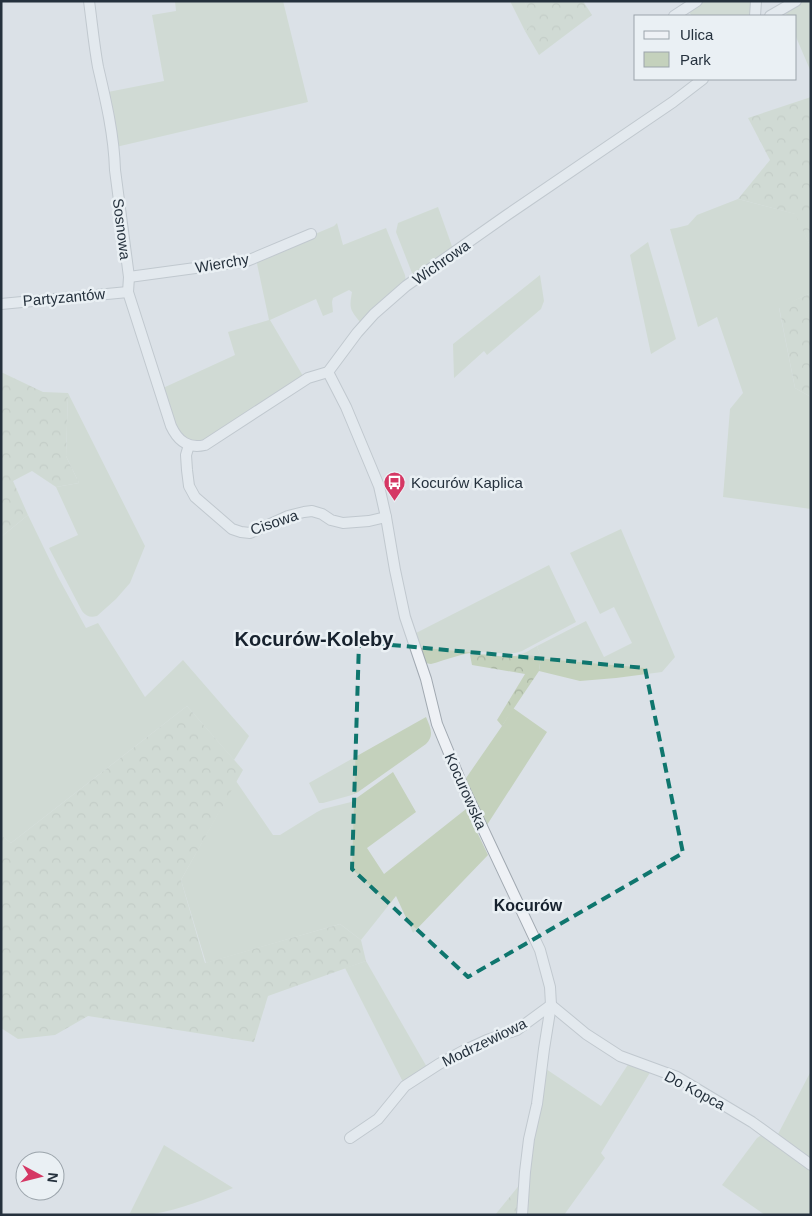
<svg xmlns="http://www.w3.org/2000/svg" width="812" height="1216" viewBox="0 0 812 1216" font-family="Helvetica,sans-serif">
	<style>
		.green { fill: #c4d1bc }
		.forest { fill: url(#forest-crowns) }
		.lines { fill: none; stroke-linecap: round; stroke-linejoin: round }
		.street-casing { stroke: #a1a9b1; stroke-width: 12 }
		.street { stroke: #eef1f5; stroke-width: 10 }
		.marked { fill: none; stroke: #0f766e; stroke-width: 4; stroke-dasharray: 10 6; stroke-linejoin: round }
		.labels { text-anchor: middle; dominant-baseline: central; stroke-width: 5; stroke-linejoin: round; paint-order: stroke }
		.street-label { font-size: 15px; fill: #25313d; stroke: #eaf0f4 }
		.poi-label { font-size: 15px; fill: #25313d; stroke: #eaf0f4; text-anchor: start }
		.neighbourhood-label { font-size: 16px; font-weight: bold; fill: #17222e; stroke: #eaf0f4 }
		.district-label { font-size: 20px; font-weight: bold; fill: #17222e; stroke: #eaf0f4 }
	</style>
	<defs>
		<pattern id="forest-crowns" width="20" height="18" patternUnits="userSpaceOnUse" patternTransform="scale(1.25)"><rect width="20" height="18" fill="#c4d1bc"/><path d="M2 6a3 3 0 1 1 6 0M12 15a3 3 0 1 1 6 0" fill="none" stroke="#a8b4a2"/></pattern>
	</defs>
	<rect width="100%" height="100%" fill="#dbe1e7"/>
	<!-- green -->
	<g class="green">
		<path d="M175 1H283L308 102 116 147 108 92 164 81 152 15 176 11Z"/>
		<path d="M510 1H524L535 22 525 31Z"/>
		<path d="M703 1H752L750 16H692L688 11Z"/>
		<path d="M803 1H811V72L796 37V16H787L786 13Z"/>
		<path d="M738 199 796 214 811 248V293L779 308 795 388 811 397V509L723 497 730 409 743 393 717 317 698 327 670 229 676 228 688 225 697 215Z"/>
		<path d="M438 207 453 249 414 275 412 273 396 232 398 223Z"/>
		<path d="M337 223 343 245 386 228 405 275 406 282 360 322C350 309 349 309 352 292L349 290 333 298 332 302 333 312 323 316 316 299 270 320 303 376 202 441C196 441 188 440 183 436 174 427 167 400 163 388L235 355 228 332 269 320 256 259 334 226Z"/>
		<path d="M648 242 676 339 651 354 630 255Z"/>
		<path d="M540 275 544 301 541 309 487 355 484 351 454 378 453 344Z"/>
		<path d="M68 393 145 546 130 583 116 599 97 616C90 618 86 616 82 611L49 548 78 535 56 487 79 483 66 456Z"/>
		<path d="M28 515 58 577 86 628 98 623 145 697 183 660 249 736 234 760 187 706 11 843 1 835V537Z"/>
		<path d="M621 529 675 657 662 672 616 678 580 681 539 671 541 656 537 646 586 621 604 657 632 643 614 607 600 614 570 553Z"/>
		<path d="M549 565 576 622 522 651C505 657 494 650 478 652 462 653 446 660 431 664L425 663 416 633Z"/>
		<path d="M513 708 547 732 485 828 464 781 502 726Z"/>
		<path d="M426 717C430 727 435 735 426 744L358 792 352 795 323 803H319L309 783Z"/>
		<path d="M393 772 416 812 367 848 384 874 466 809 488 855 413 933 396 896 361 940 340 924 206 963 181 880 236 781 273 835H280L317 812 323 809 351 802Z"/>
		<path d="M366 961 428 1069 404 1084 345 968Z"/>
		<path d="M629 1063 651 1071 601 1153 605 1158 564 1215H528L529 1183 532 1153 541 1105 546 1069 601 1106Z"/>
		<path d="M811 1071V1162L777 1136Z"/>
		<path d="M760 1136H764L811 1170V1215H765L722 1185 757 1138Z"/>
		<path d="M164 1145 233 1188C207 1199 181 1209 153 1214 146 1216 137 1215 129 1215Z"/>
	</g>
	<!-- forest -->
	<g class="forest">
		<path d="M524 1H583L592 15 539 55 525 31 534 22Z"/>
		<path d="M811 97V248L795 214 738 199 770 160 748 118Z"/>
		<path d="M811 293V397L795 388 779 307Z"/>
		<path d="M1 372 43 392 68 393 66 456 79 483 56 487 32 471 13 481 28 515 1 537Z"/>
		<path d="M537 646 541 656 539 671 502 726 497 720 525 674 472 665 470 655C485 652 499 658 514 656 522 655 530 650 537 646Z"/>
		<path d="M187 706 243 770 181 880 205 963 340 924 361 940 366 961 268 996 254 1042 88 1016 55 1035 18 1039 1 1028V835L11 843Z"/>
		<path d="M521 1183 518 1215H495Z"/>
	</g>
	<g class="lines">
		<defs>
			<g id="street">
				<path d="M89 1C92 23 94 45 98 67 106 101 114 135 115 170L129 277 128 292 171 426C178 441 188 449 205 445L308 378 328 372 357 333 374 314 406 286 507 215 673 102 703 79"/>
				<path d="M674 16 697 1"/>
				<path d="M755 16 756 1"/>
				<path d="M770 16 796 1"/>
				<path d="M129 277 247 261 311 234"/>
				<path d="M1 304 128 292"/>
				<path d="M328 372 346 407 379 486 386 517 395 570 405 617 426 679 437 724 461 782 540 950 550 987 551 1005 544 1049 537 1104 529 1139 525 1172 522 1215"/>
				<path d="M189 445 186 455 187 470 189 486 195 497 232 529 241 532 250 533 288 516 304 512 312 511 322 514 331 520 343 523 369 521 386 517"/>
				<path d="M551 1005 586 1034 620 1056 677 1077 752 1122 811 1165"/>
				<path d="M350 1138 378 1119 405 1086 439 1064 463 1051 487 1040 517 1030 551 1005"/>
			</g>
		</defs>
		<!-- street casing -->
		<use href="#street" class="street-casing"/>
		<!-- street -->
		<use href="#street" class="street"/>
	</g>
	<!-- marked area -->
	<path d="M0 0H812V1216H0ZM359 642 645 668 683 853 468 977 352 869Z" fill="#dbe1e7" fill-opacity=".55" fill-rule="evenodd"/>
	<path class="marked" d="M359 642 645 668 683 853 468 977 352 869Z"/>
	<!-- icons -->
	<defs>
		<symbol id="bus-pin" viewBox="-11 -11 22 30"><path d="M0 17L-7.5 6A9.5 9.5 0 1 1 7.5 6Z" fill="#d53764" stroke="#eaf0f4"/><path d="M-5-6H5V4H4V6H2V4H-2V6H-4V4H-5ZM-3.5-4V0h7V-4ZM-3.5 1.2v1.5H-2V1.2ZM2 1.2v1.5H3.5V1.2Z" fill="#fff"/></symbol>
	</defs>
	<g fill-rule="evenodd">
		<use href="#bus-pin" x="382" y="470" width="25" height="34"/>
	</g>
	<g class="labels">
		<!-- street labels -->
		<g class="street-label">
			<text transform="translate(122 229) rotate(83)">Sosnowa</text>
			<text transform="translate(441 262) rotate(-35)">Wichrowa</text>
			<text transform="translate(222 263) rotate(-10)">Wierchy</text>
			<text transform="translate(64 297) rotate(-5)">Partyzantów</text>
			<text transform="translate(274 522) rotate(-19)">Cisowa</text>
			<text transform="translate(466 791) rotate(66)">Kocurowska</text>
			<text transform="translate(484 1042) rotate(-26)">Modrzewiowa</text>
			<text transform="translate(695 1090) rotate(28)">Do Kopca</text>
		</g>
		<!-- poi labels -->
		<g class="poi-label">
			<text x="411" y="482">Kocurów Kaplica</text>
		</g>
		<!-- neighbourhood labels -->
		<g class="neighbourhood-label">
			<text x="528" y="905">Kocurów</text>
		</g>
		<!-- district labels -->
		<g class="district-label">
			<text x="314" y="639">Kocurów-Koleby</text>
		</g>
	</g>
	<!-- border -->
	<rect width="812" height="1216" fill="none" stroke="#25313d" stroke-width="5"/>
	<!-- legend -->
	<rect x="634" y="15" width="162" height="65" fill="#eaf0f4" stroke="#9ba4ab"/>
	<rect x="644" y="31" width="25" height="8" fill="#eef1f5" stroke="#9ba4ab"/>
	<text x="680" y="40" font-size="15" fill="#25313d">Ulica</text>
	<rect x="644" y="52" width="25" height="15" fill="#c4d1bc" stroke="#9ba4ab"/>
	<text x="680" y="65" font-size="15" fill="#25313d">Park</text>
	<!-- north arrow -->
	<g transform="translate(40 1176) rotate(97)"><circle r="24" fill="#eaf0f4" stroke="#9ba4ab"/>
	<path d="M0-4L9 19L0 12L-9 19Z" fill="#d53764"/>
	<text y="-8" font-size="14" font-weight="bold" text-anchor="middle" fill="#25313d">N</text>
	</g>
</svg>
